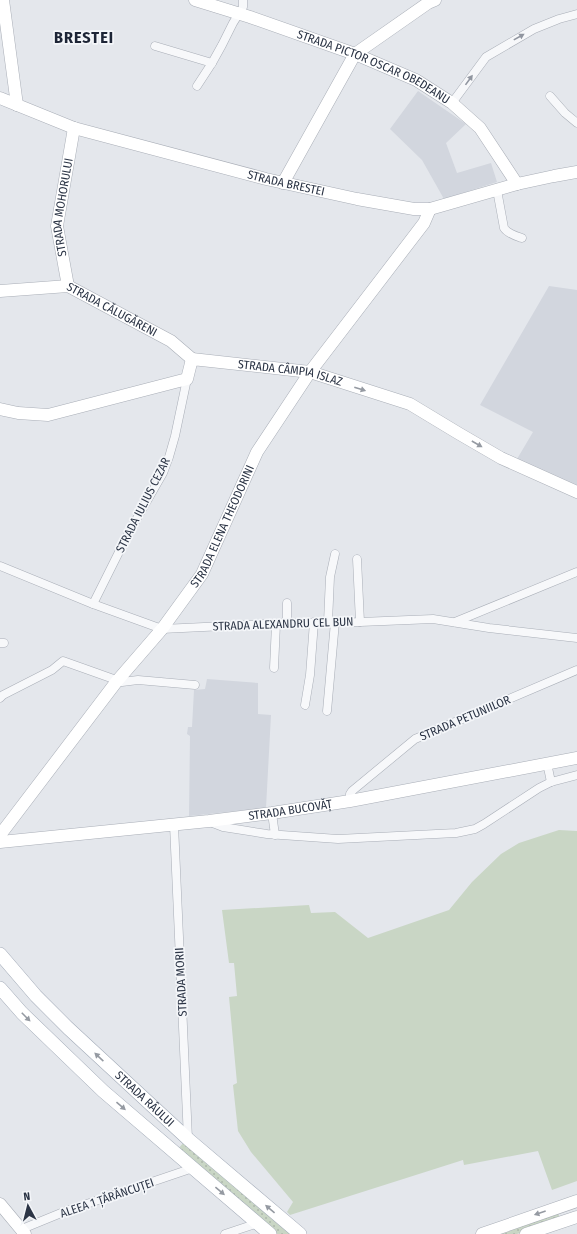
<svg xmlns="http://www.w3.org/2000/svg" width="577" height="1234" viewBox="0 0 577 1234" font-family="'Fira Sans Condensed',sans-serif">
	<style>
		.built { fill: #d2d6de }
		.grass { fill: url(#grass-dots) }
		.pitch { fill: #c9d6c5 }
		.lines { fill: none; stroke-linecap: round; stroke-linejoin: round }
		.street-casing { stroke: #a9aeb7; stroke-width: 9 }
		.secondary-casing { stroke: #a9aeb7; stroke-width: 13 }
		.primary-casing { stroke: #a3abb8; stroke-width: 14 }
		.street { stroke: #f7f8fa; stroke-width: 8 }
		.secondary { stroke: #fff; stroke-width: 12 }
		.primary { stroke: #fff; stroke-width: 13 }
		.oneway { fill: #9196a0 }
		.oneway2 { fill: #959aa2 }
		.labels { text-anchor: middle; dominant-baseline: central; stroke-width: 3.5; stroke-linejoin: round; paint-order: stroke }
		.street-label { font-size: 12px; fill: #2b3445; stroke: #f4f6f9 }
		.district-label { font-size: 16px; font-weight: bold; letter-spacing: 1px; fill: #1d2536; stroke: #f4f6f9 }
	</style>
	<defs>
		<pattern id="grass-dots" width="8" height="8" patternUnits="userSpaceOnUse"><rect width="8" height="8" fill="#c9d6c5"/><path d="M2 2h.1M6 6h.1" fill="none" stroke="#adb8ab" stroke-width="1.8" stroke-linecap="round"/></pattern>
	</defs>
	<rect width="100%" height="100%" fill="#e4e7ec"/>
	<!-- built -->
	<g class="built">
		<path d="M418 91 466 124 446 143 457 173 491 163 497 182 444 199 422 160 390 129Z"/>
		<path d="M549 286 577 290V487L517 459 533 432 480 405Z"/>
		<path d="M207 679 258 683V714L271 715 266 808 189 816 190 736 187 734 188 727H192L194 690 205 689Z"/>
	</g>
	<!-- grass -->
	<g class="grass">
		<path d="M185 1141 293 1234H277L177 1150Z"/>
		<path d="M558 1214 560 1217 547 1223 517 1234H496Z"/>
	</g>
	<!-- pitch -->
	<path class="pitch" d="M559 830 577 831V1181L552 1190 538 1151 464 1165 463 1160 290 1215 287 1212 293 1202 251 1152 238 1131 233 1085 237 1083 229 997 237 996 234 963H229L222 910 309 905 311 913 335 912 368 938 449 910 472 882 501 854 519 843Z"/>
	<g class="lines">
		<defs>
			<g id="street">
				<path d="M155 46 212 63"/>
				<path d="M197 86 212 63 222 45 233 23 243 7V0"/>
				<path d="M550 96 565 113 577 123"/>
				<path d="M452 103 486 57 534 29 559 19 577 14"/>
				<path d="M497 190 504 228C508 234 516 236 522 238"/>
				<path d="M357 559 360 622"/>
				<path d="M0 566 93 604 162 629 287 623 360 622 433 619 489 628 577 638"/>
				<path d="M287 603V623"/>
				<path d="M93 604 128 534 163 473 169 457 175 436 187 379"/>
				<path d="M328 622 330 577 335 554"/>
				<path d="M455 622 577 572"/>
				<path d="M0 643H4"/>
				<path d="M274 668 276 624"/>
				<path d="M0 698 3 695 52 670 63 661 122 682 138 680 195 685"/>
				<path d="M305 705 310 675 314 622"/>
				<path d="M327 711 335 622"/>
				<path d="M547 763 551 782"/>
				<path d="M350 801V794L352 791 415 739 577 670"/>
				<path d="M272 813 275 835"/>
				<path d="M210 822 223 827 267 834 338 839 456 833 475 829 484 824 539 788 551 782 577 775"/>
				<path d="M174 825 188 1139"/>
				<path d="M22 1229 66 1211 193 1168"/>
				<path d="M225 1234 258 1223"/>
			</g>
			<g id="secondary">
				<path d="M3 0 17 105"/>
				<path id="s1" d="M195 0 250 17 355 54 416 80 452 103 480 128 517 184"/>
				<path id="s2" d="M0 98 74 128 266 179 357 199 414 209H430L517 184 554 176 577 172"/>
				<path d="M283 183 355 54 428 3 435 0"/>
				<path id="s3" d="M68 286 57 226 74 128"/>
				<path id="s4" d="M0 291 68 286 171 341 192 359"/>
				<path id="s5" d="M0 409 18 413 48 415 187 379 192 359 310 372 410 404 458 433 501 458 577 492"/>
				<path id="s6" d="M0 835 117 681 162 629 202 574 257 452 310 372 424 223 430 209"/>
				<path id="s7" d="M0 842 209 821 272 813 350 801 577 758"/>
				<path d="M0 1204 25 1234"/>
				<path d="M482 1234 577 1201"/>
				<path d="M526 1234 577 1217"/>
			</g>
			<g id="primary">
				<path id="s8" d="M0 954 36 996 68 1028 188 1139 300 1234"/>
				<path d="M0 988 22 1013 103 1091 270 1234"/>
			</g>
		</defs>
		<!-- street casing -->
		<use href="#street" class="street-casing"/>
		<!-- secondary casing -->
		<use href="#secondary" class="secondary-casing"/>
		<!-- primary casing -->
		<use href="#primary" class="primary-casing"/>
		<!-- street -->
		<use href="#street" class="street"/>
		<!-- secondary -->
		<use href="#secondary" class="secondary"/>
		<!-- primary -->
		<use href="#primary" class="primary"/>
	</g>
	<!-- one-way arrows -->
	<defs><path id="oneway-solid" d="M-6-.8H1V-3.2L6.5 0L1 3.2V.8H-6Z"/></defs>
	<g class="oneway">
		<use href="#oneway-solid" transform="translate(519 37) rotate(-29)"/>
		<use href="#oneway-solid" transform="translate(469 80) rotate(-54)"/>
	</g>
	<g class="oneway2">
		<use href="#oneway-solid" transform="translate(360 389) rotate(18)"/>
		<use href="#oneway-solid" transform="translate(477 444) rotate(30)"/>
		<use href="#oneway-solid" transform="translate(26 1017) rotate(45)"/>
		<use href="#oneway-solid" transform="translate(99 1057) rotate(-137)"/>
		<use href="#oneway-solid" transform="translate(121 1106) rotate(41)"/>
		<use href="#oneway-solid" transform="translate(220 1191) rotate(40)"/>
		<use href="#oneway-solid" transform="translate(270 1209) rotate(-140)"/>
		<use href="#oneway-solid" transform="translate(540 1213) rotate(161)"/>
	</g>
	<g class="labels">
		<!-- street labels -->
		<g class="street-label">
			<text stroke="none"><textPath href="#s1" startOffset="191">STRADA PICTOR OSCAR OBEDEANU</textPath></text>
			<text stroke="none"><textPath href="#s2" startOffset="299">STRADA BRESTEI</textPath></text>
			<text stroke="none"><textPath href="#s3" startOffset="80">STRADA MOHORULUI</textPath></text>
			<text stroke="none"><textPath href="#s4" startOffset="118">STRADA CĂLUGĂRENI</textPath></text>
			<text stroke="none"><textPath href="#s5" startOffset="312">STRADA CÂMPIA ISLAZ</textPath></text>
			<text transform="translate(143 505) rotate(-63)">STRADA IULIUS CEZAR</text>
			<text stroke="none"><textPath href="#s6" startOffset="382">STRADA ELENA THEODORINI</textPath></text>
			<text transform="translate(283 624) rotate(-2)">STRADA ALEXANDRU CEL BUN</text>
			<text transform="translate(465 718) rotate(-23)">STRADA PETUNIILOR</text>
			<text stroke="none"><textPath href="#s7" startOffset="292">STRADA BUCOVĂȚ</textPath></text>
			<text transform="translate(181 982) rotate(-93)">STRADA MORII</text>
			<text stroke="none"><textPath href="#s8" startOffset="205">STRADA RÂULUI</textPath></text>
			<text transform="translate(107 1198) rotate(-19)">ALEEA 1 ȚĂRĂNCUȚEI</text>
		</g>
		<!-- district labels -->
		<g class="district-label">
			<text x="84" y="37">BRESTEI</text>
		</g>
	</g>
	<!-- north arrow -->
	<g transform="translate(28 1206) rotate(353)" stroke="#f4f6f9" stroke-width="3" paint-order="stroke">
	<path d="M0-3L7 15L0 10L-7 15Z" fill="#2b3445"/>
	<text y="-6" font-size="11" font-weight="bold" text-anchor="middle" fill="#2b3445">N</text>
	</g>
</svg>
